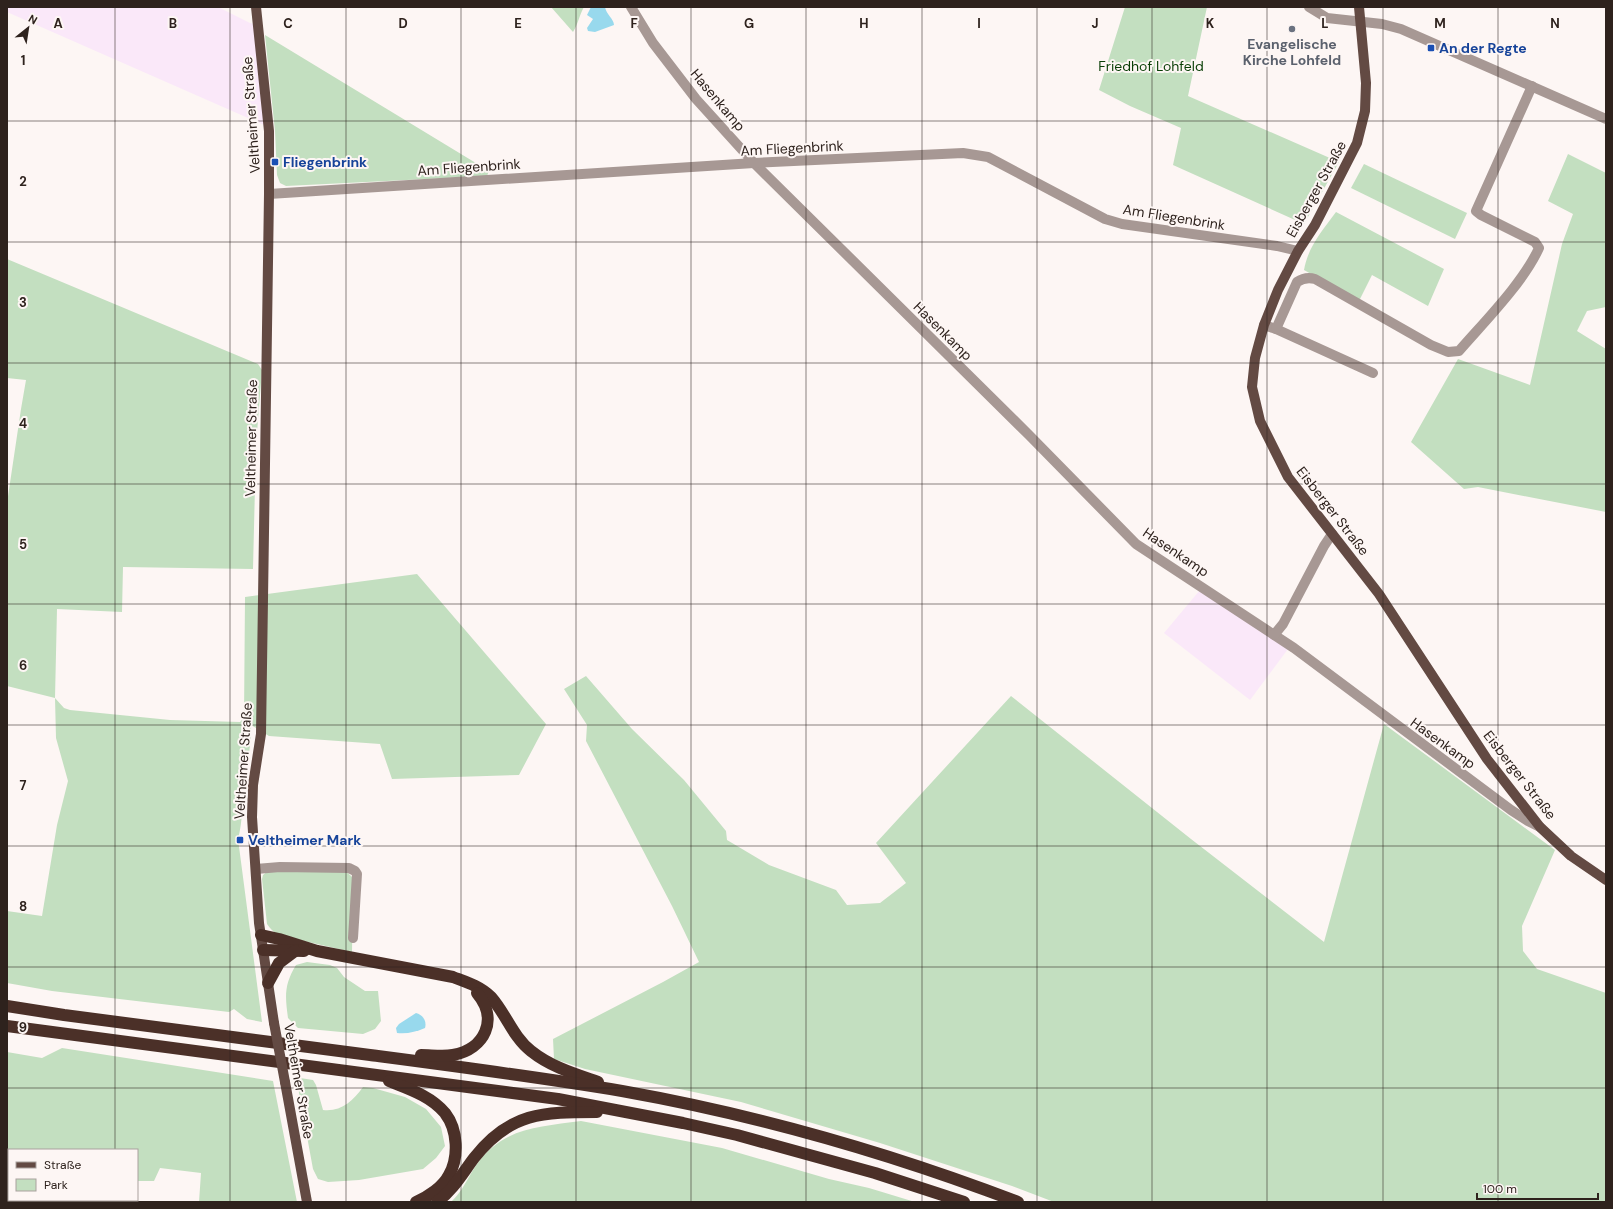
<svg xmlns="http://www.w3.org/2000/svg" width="1613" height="1209" viewBox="0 0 1613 1209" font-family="'DM Sans',sans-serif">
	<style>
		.industrial { fill: #fae8f9 }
		.green { fill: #c3dfc0 }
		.water { fill: #98d9ed }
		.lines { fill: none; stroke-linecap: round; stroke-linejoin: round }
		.minor { stroke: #a79894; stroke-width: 10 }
		.major { stroke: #634a43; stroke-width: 10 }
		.highway { stroke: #4b3028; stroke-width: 12 }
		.major-bridge { stroke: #634a43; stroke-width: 10 }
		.grid { fill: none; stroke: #2e221d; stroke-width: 1; stroke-opacity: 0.55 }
		.worship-dot { fill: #6b7280; stroke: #fdf6f4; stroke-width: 1.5 }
		.transit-dot { fill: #1a4fb4; stroke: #fdf6f4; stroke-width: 1.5 }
		.labels { text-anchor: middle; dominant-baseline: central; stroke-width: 4; stroke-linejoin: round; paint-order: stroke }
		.worship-label { font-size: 14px; font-weight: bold; fill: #5b616d; stroke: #fdf6f4 }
		.transit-label { font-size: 14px; font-weight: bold; fill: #164399; stroke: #fdf6f4; text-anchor: start }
		.park-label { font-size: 14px; fill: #083e05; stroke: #fdf6f4 }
		.street-label { font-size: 14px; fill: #2e221d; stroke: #fdf6f4 }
		.grid-label { font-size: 13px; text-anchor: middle; font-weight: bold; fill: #2e221d; stroke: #fdf6f4; stroke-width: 4; stroke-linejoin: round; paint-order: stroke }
	</style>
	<rect width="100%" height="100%" fill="#fdf6f4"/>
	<!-- industrial -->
	<g class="industrial">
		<path d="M7 7H218L250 23 261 26 264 125 7 12Z"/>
		<path d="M1200 590 1288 649 1250 700 1164 633Z"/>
	</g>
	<!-- green -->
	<g class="green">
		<path d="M551 7H584C579 16 578 24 573 32Z"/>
		<path d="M1125 7H1207L1188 96 1339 162 1304 224 1173 165 1181 128 1130 106 1099 90Z"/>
		<path d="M265 35 489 171 487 176 286 186 280 183 277 175 275 131Z"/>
		<path d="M1568 154 1606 173V307L1587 311 1577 331 1606 349V512L1478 487 1464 489 1411 442 1458 359 1530 385 1562 244 1573 214 1548 201Z"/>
		<path d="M1364 164 1467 213 1455 239 1351 188Z"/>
		<path d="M1336 212 1444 269 1428 306 1372 275 1359 301 1304 270C1308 247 1322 231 1336 212Z"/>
		<path d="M7 259 258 364 262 370 256 445 253 569 123 567 122 612 57 609 55 698 64 708 70 710 170 720 240 722 244 718 245 597 417 574 546 724 519 775 392 779 380 744 269 736 251 725C252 748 246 762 244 784 242 802 243 821 238 839L262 1022 247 1019 234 1009 229 1012 52 991 7 983V911L42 916 57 825 68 781 56 738 55 698 7 686V503L21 409 26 380 7 378Z"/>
		<path d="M586 676 632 729 684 780 726 831 727 840 769 865 836 890 847 905 880 903 906 883 876 843 1011 696 1191 839 1324 942 1384 724 1555 850 1522 926 1523 951 1537 969 1606 993V1202H1054L1012 1186 880 1143 741 1102 585 1069 554 1059 553 1039 663 982 699 962 672 906 586 741 587 725 564 689Z"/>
		<path d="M268 871 347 872 353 878 352 952 282 936C275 933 271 930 267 924L262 879 263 875Z"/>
		<path d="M307 962 330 965 337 968 344 977 365 991H378L381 1021 375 1029 363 1034 298 1028 288 1018C285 996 284 985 296 965Z"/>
		<path d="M62 1048 273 1081 297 1202H199L201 1173 160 1168 154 1181H137V1150H9V1162L7 1161V1052L42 1058Z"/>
		<path d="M300 1078 313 1080 316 1085 323 1110C341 1112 353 1101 363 1087L373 1088 405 1097 426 1109 441 1127 445 1146 436 1158 423 1169 359 1180 328 1182 318 1179 313 1169 297 1082Z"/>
		<path d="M581 1121 722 1148 829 1179 869 1188 915 1202H451C462 1192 467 1179 475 1167 502 1127 538 1127 581 1121Z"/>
	</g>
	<!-- water -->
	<g class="water">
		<path d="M591 7H605C606 14 614 19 614 25L595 32 588 31 587 28 593 19 587 15Z"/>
		<path d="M416 1013C423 1015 427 1021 425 1028 416 1032 407 1034 397 1033L396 1028 399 1024Z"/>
	</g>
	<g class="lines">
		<!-- minor -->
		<g class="minor">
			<path d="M631 7 653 43 696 99 754 163 1029 435 1136 544 1294 648 1511 810 1528 821 1540 827"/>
			<path d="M1309 7 1327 18 1382 24 1401 29 1606 119"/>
			<path d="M269 194 754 163 963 153 988 157 1105 219 1122 224 1277 246 1298 251"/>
			<path d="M1264 325 1276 329 1373 373"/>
			<path d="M1276 329 1297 282C1303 278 1308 277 1315 279L1431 345 1448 352 1459 351C1485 321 1523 283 1539 248L1535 242 1481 215 1476 211 1532 86"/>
			<path d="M1274 635 1283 624 1324 546 1332 534"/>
			<path d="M256 869 280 867 349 868 355 871 357 874 353 938"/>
		</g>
		<!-- major -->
		<g class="major">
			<path d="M256 7 269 131V194L261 734 253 785 252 817 259 923 274 1023"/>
			<path d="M1359 7 1366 83 1365 111 1357 143 1315 225 1298 251 1278 290 1264 325 1255 358 1252 387 1260 421 1288 477 1379 594 1487 759 1540 827 1571 856 1606 880"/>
			<path d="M285 1082 307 1202"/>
		</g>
		<!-- highway -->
		<g class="highway">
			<path d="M261 935 279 939 317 951 453 977C466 982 480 986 491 997 506 1014 513 1037 531 1051 551 1067 575 1074 598 1082"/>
			<path d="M263 950 304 951"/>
			<path d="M268 983 279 963 295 951"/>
			<path d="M7 1006 64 1015C166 1028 268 1042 370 1055 454 1066 539 1077 622 1091 757 1115 890 1153 1018 1202"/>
			<path d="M7 1026 558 1099 683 1123 737 1135 875 1173 964 1202"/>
			<path d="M421 1055C431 1055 443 1057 453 1055 485 1049 499 1019 477 993"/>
			<path d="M389 1081C409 1089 431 1096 445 1113 458 1130 459 1157 449 1175 443 1187 428 1197 416 1202"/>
			<path d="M437 1202C453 1190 462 1174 474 1158 510 1112 543 1112 597 1112"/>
		</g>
		<!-- major-bridge -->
		<path class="major-bridge" d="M274 1023 285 1082"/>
	</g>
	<!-- grid -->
	<path class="grid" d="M115 7V1150M230 7V1202M346 7V1202M461 7V1202M576 7V1202M691 7V1202M806 7V1202M922 7V1202M1037 7V1202M1152 7V1202M1267 7V1202M1383 7V1202M1498 7V1202M7 121H1606M7 242H1606M7 363H1606M7 484H1606M7 604H1606M7 725H1606M7 846H1606M7 967H1606M7 1088H1606M115 1200V1202"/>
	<!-- markers -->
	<circle class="worship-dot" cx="1292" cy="29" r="4"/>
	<g class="transit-dot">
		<rect x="1427" y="44" width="8" height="8" rx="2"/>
		<rect x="271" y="158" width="8" height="8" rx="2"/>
		<rect x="236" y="836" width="8" height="8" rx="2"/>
	</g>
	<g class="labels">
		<!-- worship labels -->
		<g class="worship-label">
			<text x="1292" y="44">Evangelische<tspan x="1292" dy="16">Kirche Lohfeld</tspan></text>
		</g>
		<!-- transit labels -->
		<g class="transit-label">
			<text x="1439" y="48">An der Regte</text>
			<text x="283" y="162">Fliegenbrink</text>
			<text x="248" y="840">Veltheimer Mark</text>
		</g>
		<!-- park labels -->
		<g class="park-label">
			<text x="1151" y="66">Friedhof Lohfeld</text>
		</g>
		<!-- street labels -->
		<g class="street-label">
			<text transform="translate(718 100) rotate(50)">Hasenkamp</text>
			<text transform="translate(251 115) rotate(-94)">Veltheimer Straße</text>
			<text transform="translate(792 148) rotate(-3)">Am Fliegenbrink</text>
			<text transform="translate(469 167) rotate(-4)">Am Fliegenbrink</text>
			<text transform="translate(1316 189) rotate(-61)">Eisberger Straße</text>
			<text transform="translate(1174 217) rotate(9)">Am Fliegenbrink</text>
			<text transform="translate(943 331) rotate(45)">Hasenkamp</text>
			<text transform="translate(251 438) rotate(-89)">Veltheimer Straße</text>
			<text transform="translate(1333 511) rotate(52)">Eisberger Straße</text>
			<text transform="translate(1176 552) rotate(34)">Hasenkamp</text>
			<text transform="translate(1443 743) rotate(36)">Hasenkamp</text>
			<text transform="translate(243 761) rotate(-86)">Veltheimer Straße</text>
			<text transform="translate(1520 775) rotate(52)">Eisberger Straße</text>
			<text transform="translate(299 1081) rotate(80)">Veltheimer Straße</text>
		</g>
	</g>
	<g class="grid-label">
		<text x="58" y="28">A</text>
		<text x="173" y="28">B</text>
		<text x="288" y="28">C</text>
		<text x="403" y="28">D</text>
		<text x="518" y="28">E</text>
		<text x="634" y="28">F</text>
		<text x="749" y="28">G</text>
		<text x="864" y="28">H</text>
		<text x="979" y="28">I</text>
		<text x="1095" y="28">J</text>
		<text x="1210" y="28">K</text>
		<text x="1325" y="28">L</text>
		<text x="1440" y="28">M</text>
		<text x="1555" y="28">N</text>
		<text x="23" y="65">1</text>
		<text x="23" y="186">2</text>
		<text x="23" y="307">3</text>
		<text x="23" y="428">4</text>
		<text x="23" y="549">5</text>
		<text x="23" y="670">6</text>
		<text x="23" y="790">7</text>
		<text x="23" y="911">8</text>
		<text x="23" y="1032">9</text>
	</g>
	<!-- border -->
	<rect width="1613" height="1209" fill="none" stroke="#2e221d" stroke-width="16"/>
	<!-- legend -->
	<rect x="8" y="1149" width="130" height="52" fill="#fdf6f4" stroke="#aaa19e"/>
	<rect x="16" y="1162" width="20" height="6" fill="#634a43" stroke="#aaa19e"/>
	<text x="44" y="1169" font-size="12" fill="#2e221d">Straße</text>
	<rect x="16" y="1179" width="20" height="12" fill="#c3dfc0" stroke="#aaa19e"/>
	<text x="44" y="1189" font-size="12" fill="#2e221d">Park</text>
	<!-- north arrow -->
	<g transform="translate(28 28) rotate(30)" stroke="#fdf6f4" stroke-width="3" paint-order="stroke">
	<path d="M0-3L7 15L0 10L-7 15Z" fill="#2e221d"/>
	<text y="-6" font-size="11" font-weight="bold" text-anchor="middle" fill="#2e221d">N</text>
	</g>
	<!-- scale -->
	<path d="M1477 1193v6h121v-6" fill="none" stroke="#2e221d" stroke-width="2"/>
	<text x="1483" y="1193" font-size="12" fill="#2e221d" stroke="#fdf6f4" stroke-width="3" paint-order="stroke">100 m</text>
</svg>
